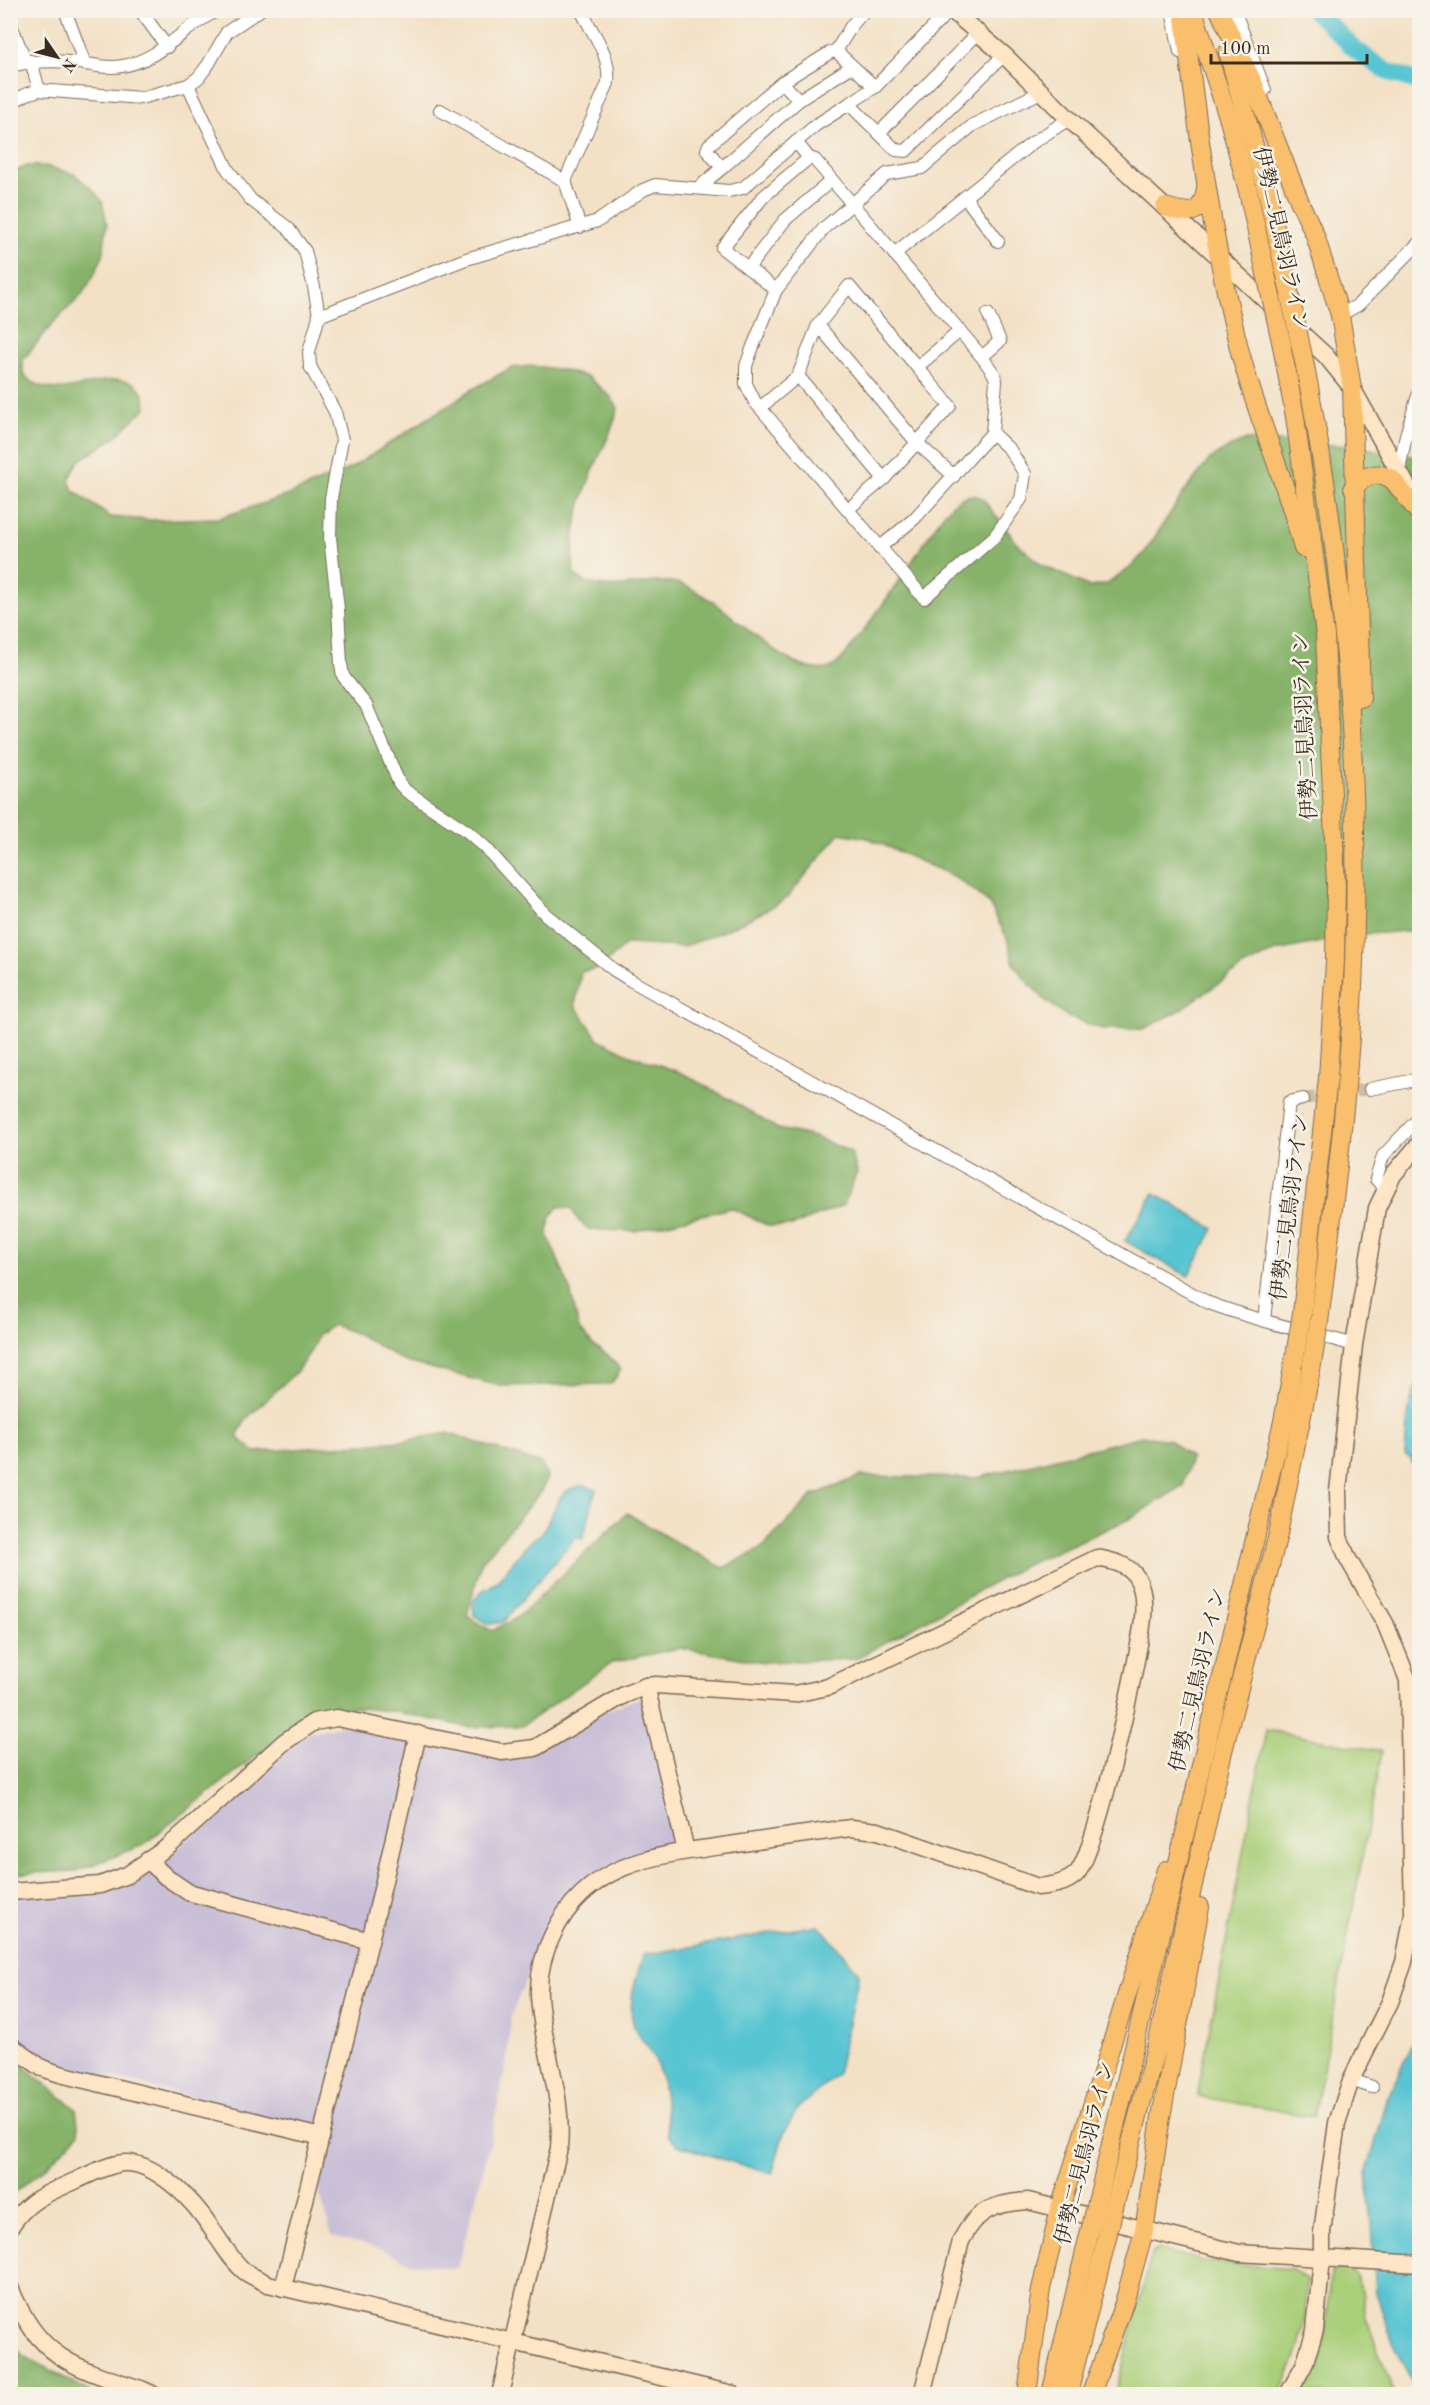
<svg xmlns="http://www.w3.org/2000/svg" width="1430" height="2405" viewBox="0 0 1430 2405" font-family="'Old Standard TT','Noto Serif JP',serif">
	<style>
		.industrial { fill: #c9bfd7 }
		.green { fill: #a9cf79; stroke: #727c4c; stroke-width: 1.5 }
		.forest { fill: #86b269; stroke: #606e44; stroke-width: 1.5 }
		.water { fill: #59c5d2; stroke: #4a7878; stroke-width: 1.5 }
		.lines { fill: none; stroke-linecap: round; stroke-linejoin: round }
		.river { stroke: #59c5d2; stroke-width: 18 }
		.street-tunnel { stroke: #cebca4; stroke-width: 12; stroke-dasharray: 12 6; stroke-linecap: butt }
		.street-casing { stroke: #7b6a59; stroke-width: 14 }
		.secondary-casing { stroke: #7b6a59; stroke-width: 19 }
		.primary-casing { stroke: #7b6a59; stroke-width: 20 }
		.street { stroke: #fff; stroke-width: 12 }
		.secondary { stroke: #fde5c5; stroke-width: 16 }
		.primary { stroke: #f9bf6d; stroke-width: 18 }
		.primary-bridge-casing { stroke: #7b6a59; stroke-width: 20; stroke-linecap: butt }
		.primary-bridge { stroke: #f9bf6d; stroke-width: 18 }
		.labels { text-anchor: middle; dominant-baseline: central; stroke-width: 5; stroke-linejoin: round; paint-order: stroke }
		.street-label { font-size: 21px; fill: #3b2a1e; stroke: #f7f3e8 }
	</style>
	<rect width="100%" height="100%" fill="#f7f3e8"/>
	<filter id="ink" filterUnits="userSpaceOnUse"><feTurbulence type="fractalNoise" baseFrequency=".0167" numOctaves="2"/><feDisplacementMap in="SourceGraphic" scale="12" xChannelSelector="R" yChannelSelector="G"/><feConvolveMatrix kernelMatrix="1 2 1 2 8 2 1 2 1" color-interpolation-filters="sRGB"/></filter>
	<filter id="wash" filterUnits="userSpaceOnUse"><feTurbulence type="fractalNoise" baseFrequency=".008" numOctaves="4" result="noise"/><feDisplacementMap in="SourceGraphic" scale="24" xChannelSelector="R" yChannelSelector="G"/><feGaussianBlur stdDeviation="1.35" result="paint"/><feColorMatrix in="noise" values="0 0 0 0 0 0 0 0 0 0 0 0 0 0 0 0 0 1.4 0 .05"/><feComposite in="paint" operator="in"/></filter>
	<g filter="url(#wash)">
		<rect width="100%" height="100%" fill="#f3e1c6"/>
		<!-- industrial -->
		<path class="industrial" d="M645 1695 677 1844 640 1851 589 1876 553 1912 511 2016 507 2059 490 2143 457 2269 410 2263 382 2249 332 2236 316 2181 327 2132 54 2062 34 2053 11 2035V1895L113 1888 139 1879 169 1856 306 1733 349 1724 495 1757Z"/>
		<!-- green -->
		<g class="green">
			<path d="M1266 1730 1382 1751 1314 2117 1197 2096Z"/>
			<path d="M1159 2249 1202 2261 1291 2269 1307 2280C1307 2320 1301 2361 1277 2394H1115L1152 2253Z"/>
			<path d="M1337 2269H1348L1356 2275 1363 2295 1366 2318 1394 2394H1303L1320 2362 1328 2313 1329 2284 1331 2274Z"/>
		</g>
		<!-- forest -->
		<g class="forest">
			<path d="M27 166H45L74 174 92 189 102 201 107 224 103 256 92 279 80 297 54 322 23 360V374C33 385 46 389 61 389 89 388 143 360 146 408L114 438 79 461 69 480 73 490 110 517 151 520 219 518 291 494 353 467 473 389 511 368 531 366 558 369 588 377 611 397 618 408C613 430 603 447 594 468 579 502 570 538 574 575 603 597 638 580 671 582 685 583 701 594 712 601 739 619 803 688 835 665 844 658 852 646 859 637 880 609 900 580 919 551 929 536 940 515 954 503 962 496 974 492 983 499L1016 542 1042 565 1090 587 1107 584 1130 568 1145 552 1184 492 1210 459 1231 446 1247 440 1288 442 1348 446 1419 456V930L1356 935 1276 951 1243 967 1177 1012 1143 1029H1102L1068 1017 1044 999 1024 978 1014 964 1007 938 989 904 977 893 953 876 868 838 840 833 786 899 761 913 726 930 683 947 626 944 600 968 581 972 575 1005 598 1039 628 1054 682 1073 729 1099 778 1129 815 1137 851 1152 857 1172 844 1205 792 1226H769L731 1208 635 1231 590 1230 579 1221 571 1208 558 1207 550 1217 548 1236 570 1289 579 1329 594 1346 608 1355 621 1370 611 1384 500 1386 403 1361 360 1335 333 1325 318 1335 312 1349 297 1371 246 1419 237 1437 255 1452 402 1441 448 1433 542 1464 548 1477 541 1491 481 1563 467 1616 492 1631 518 1617 627 1513 675 1542 723 1568 761 1549 812 1496 860 1476 977 1478 1142 1436 1169 1440 1191 1458 1183 1486 1127 1520 1026 1565 855 1659 763 1662 680 1648 613 1662 522 1726 467 1727 397 1712 352 1707 309 1714 143 1845 77 1871 11 1874V173Z"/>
			<path d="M11 2056 76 2109 79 2134 44 2169 11 2195Z"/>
			<path d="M10 2336 22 2355 94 2394H11Z"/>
		</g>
		<!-- water -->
		<g class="water">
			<path d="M1154 1193 1214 1229 1188 1276 1125 1241Z"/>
			<path d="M1419 1381V1469L1412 1463 1411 1458 1405 1455C1407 1430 1406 1402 1419 1381Z"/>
			<path d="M583 1485 596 1489 583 1539 575 1538 503 1622 489 1624 474 1615 473 1602 482 1591 497 1582 529 1542 542 1533 561 1496 570 1489Z"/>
			<path d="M819 1925 859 1973 837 2074 798 2108 783 2135 772 2174 677 2145 668 2135C666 2108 665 2078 652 2054 645 2041 634 2034 632 2018 629 1996 637 1976 643 1955Z"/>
			<path d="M1419 2029V2394L1395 2349 1376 2292 1367 2171 1388 2097Z"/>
		</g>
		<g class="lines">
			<!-- river -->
			<path class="river" d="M1314 10 1357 51 1386 71 1420 82"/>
		</g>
	</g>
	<g filter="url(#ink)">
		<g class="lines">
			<!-- street-tunnel -->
			<path class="street-tunnel" d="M1303 1099 1370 1089"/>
			<defs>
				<g id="street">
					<path d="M65 10 85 64"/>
					<path d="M140 10 167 47"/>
					<path d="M950 10 875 87 849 104 896 150 906 151 1004 55"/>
					<path d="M1172 10 1180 52"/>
					<path d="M1234 10 1265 90"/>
					<path d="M10 23 26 62"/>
					<path d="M836 51 875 87"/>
					<path d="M31 61 39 90"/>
					<path d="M10 66C35 60 56 60 80 63 93 65 109 69 122 66 161 60 184 26 218 10"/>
					<path d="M782 82 799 100 851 67"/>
					<path d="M188 85 228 170 251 200 288 228 305 251 314 287 319 316 309 352 310 366 335 412 342 440 331 498 330 538 338 609 341 664 343 676 349 684 366 705 399 783 406 791 468 832 485 847 545 914 614 970 630 980 1209 1303C1256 1321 1306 1331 1354 1345"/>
					<path d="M10 103 27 94 39 90 141 98 188 85 198 78 208 65 227 32 260 10"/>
					<path d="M849 104 816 125 796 142 809 158 815 160 982 357 994 374 996 381 992 433 914 519 879 548"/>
					<path d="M440 110 565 181"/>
					<path d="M879 133 978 33"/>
					<path d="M722 168 799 100"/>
					<path d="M698 188 722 168 707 150 709 145 782 82 831 52 836 51 852 25 865 10"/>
					<path d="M965 197 998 241"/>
					<path d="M580 227 565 181 608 83C611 54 593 35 581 10"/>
					<path d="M894 254 1032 143 1069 119"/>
					<path d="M748 268 722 248 763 197 809 158"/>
					<path d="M776 290 748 268 785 220 832 180"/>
					<path d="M1340 315 1358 305 1420 242"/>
					<path d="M319 316 466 259 598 221 643 190 655 185 729 191 743 188 796 142"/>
					<path d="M982 357 1000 341 988 314"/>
					<path d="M798 376 818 325"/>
					<path d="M761 407 798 376 884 479"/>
					<path d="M992 433 1010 450 1025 474 1021 499 995 536 924 598 755 402 746 384V366L752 349 776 290 824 228 887 174 922 168 973 125 1041 92"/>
					<path d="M1399 470 1406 435 1420 389"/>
					<path d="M954 476 917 443 818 325 849 286 917 367 960 331"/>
					<path d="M847 510 884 479 950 406 917 367"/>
					<path d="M1370 1089 1420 1079"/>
					<path d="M1385 1189 1376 1179 1383 1156 1420 1117"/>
					<path d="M1264 1320 1289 1102 1303 1099"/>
					<path d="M1351 2080 1372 2087"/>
				</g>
				<g id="secondary">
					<path d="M951 10 1004 55 1069 119 1326 356 1352 388 1415 500"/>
					<path d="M646 1686 686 1851"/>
					<path d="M148 1860 166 1877 188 1892 370 1941"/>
					<path d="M10 1892 100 1885 127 1875 169 1846 284 1742 314 1722 337 1718 502 1752 535 1748 624 1695 646 1686 656 1685 794 1694 828 1687 1097 1558C1112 1561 1129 1564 1137 1578 1144 1589 1144 1605 1143 1618 1140 1653 1096 1856 1076 1874 1066 1884 1050 1886 1038 1887L878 1831 851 1828C811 1833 770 1839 730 1845 658 1855 588 1861 553 1934 543 1954 538 1974 539 1996 542 2049 564 2091 559 2148L500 2394"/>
					<path d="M10 2045 42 2068 60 2074 321 2137"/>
					<path d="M10 2227C29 2198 47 2194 77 2180 91 2174 108 2164 124 2163 152 2161 187 2195 202 2215 216 2233 227 2256 244 2271 251 2276 260 2280 268 2284L733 2394"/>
					<path d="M10 2287C38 2358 74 2368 141 2389L152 2394"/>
					<path d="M283 2288 370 1941 418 1734"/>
					<path d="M922 2394 961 2241C976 2210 994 2203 1028 2201L1239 2253 1420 2264"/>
					<path d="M1288 2394 1304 2365 1315 2330 1322 2258V2232L1337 2123 1351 2080 1390 2002 1404 1962 1413 1914 1408 1680 1385 1623 1348 1559 1339 1537 1338 1491 1354 1345 1377 1208 1393 1175 1420 1143"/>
				</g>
				<g id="primary">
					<path d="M1183 10C1197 124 1211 237 1239 348 1256 416 1286 480 1303 548"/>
					<path d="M1193 10 1229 120 1248 191 1266 274"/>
					<path d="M1219 10 1254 85 1301 205 1315 235 1340 315 1352 388 1361 698"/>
					<path d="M1228 52 1268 195 1290 296"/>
					<path d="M1165 207C1189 214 1202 217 1206 188"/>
					<path d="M1282 346 1295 417 1325 635 1336 885 1335 961 1328 1078 1302 1313"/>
					<path d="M1305 366C1343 562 1361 763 1354 962 1350 1082 1334 1202 1319 1322"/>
					<path d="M1353 488C1366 475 1375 470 1392 479L1420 514"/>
					<path d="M1096 2207 1283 1421 1294 1362"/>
					<path d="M1113 2211 1159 2036 1223 1751 1278 1534 1311 1370"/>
					<path d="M1027 2394 1041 2289 1060 2208 1166 1870"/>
					<path d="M1051 2394 1089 2235"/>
					<path d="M1068 2394 1106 2242"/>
					<path d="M1091 2394 1124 2303 1144 2231 1161 2117 1200 1907"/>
				</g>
			</defs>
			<!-- street casing -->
			<use href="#street" class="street-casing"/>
			<!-- secondary casing -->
			<use href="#secondary" class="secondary-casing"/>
			<!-- primary casing -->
			<use href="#primary" class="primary-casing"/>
			<!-- street -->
			<use href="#street" class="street"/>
			<!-- secondary -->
			<use href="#secondary" class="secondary"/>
			<!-- primary -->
			<use href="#primary" class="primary"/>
			<defs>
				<g id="primary-bridge">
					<path d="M1266 274 1282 346"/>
					<path d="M1290 296 1305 366"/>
					<path d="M1294 1362 1302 1313"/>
					<path d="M1311 1370 1319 1322"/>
					<path d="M1089 2235 1096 2207"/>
					<path d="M1106 2242 1113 2211"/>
				</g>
			</defs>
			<!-- primary-bridge casing -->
			<use href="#primary-bridge" class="primary-bridge-casing"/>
			<!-- primary-bridge -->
			<use href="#primary-bridge" class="primary-bridge"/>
		</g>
	</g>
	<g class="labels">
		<!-- street labels -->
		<g class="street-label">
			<text transform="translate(1280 239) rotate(77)">伊勢二見鳥羽ライン</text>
			<text transform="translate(1306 726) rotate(-93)">伊勢二見鳥羽ライン</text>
			<text transform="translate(1291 1207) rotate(-83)">伊勢二見鳥羽ライン</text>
			<text transform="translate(1199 1680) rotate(-77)">伊勢二見鳥羽ライン</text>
			<text transform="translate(1086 2153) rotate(-76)">伊勢二見鳥羽ライン</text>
		</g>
	</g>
	<!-- margin -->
	<rect width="1430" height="2405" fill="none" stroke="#f7f3e8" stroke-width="36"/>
	<!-- north arrow -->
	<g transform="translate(57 57) rotate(125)" stroke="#f7f3e8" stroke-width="4.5" paint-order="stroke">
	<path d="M0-4.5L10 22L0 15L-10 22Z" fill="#3b2a1e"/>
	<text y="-9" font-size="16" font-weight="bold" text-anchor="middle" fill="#3b2a1e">N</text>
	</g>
	<!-- scale -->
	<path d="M1211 54v9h156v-9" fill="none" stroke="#3b2a1e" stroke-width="3"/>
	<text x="1220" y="54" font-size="18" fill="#3b2a1e" stroke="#f7f3e8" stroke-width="4.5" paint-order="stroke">100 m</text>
</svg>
